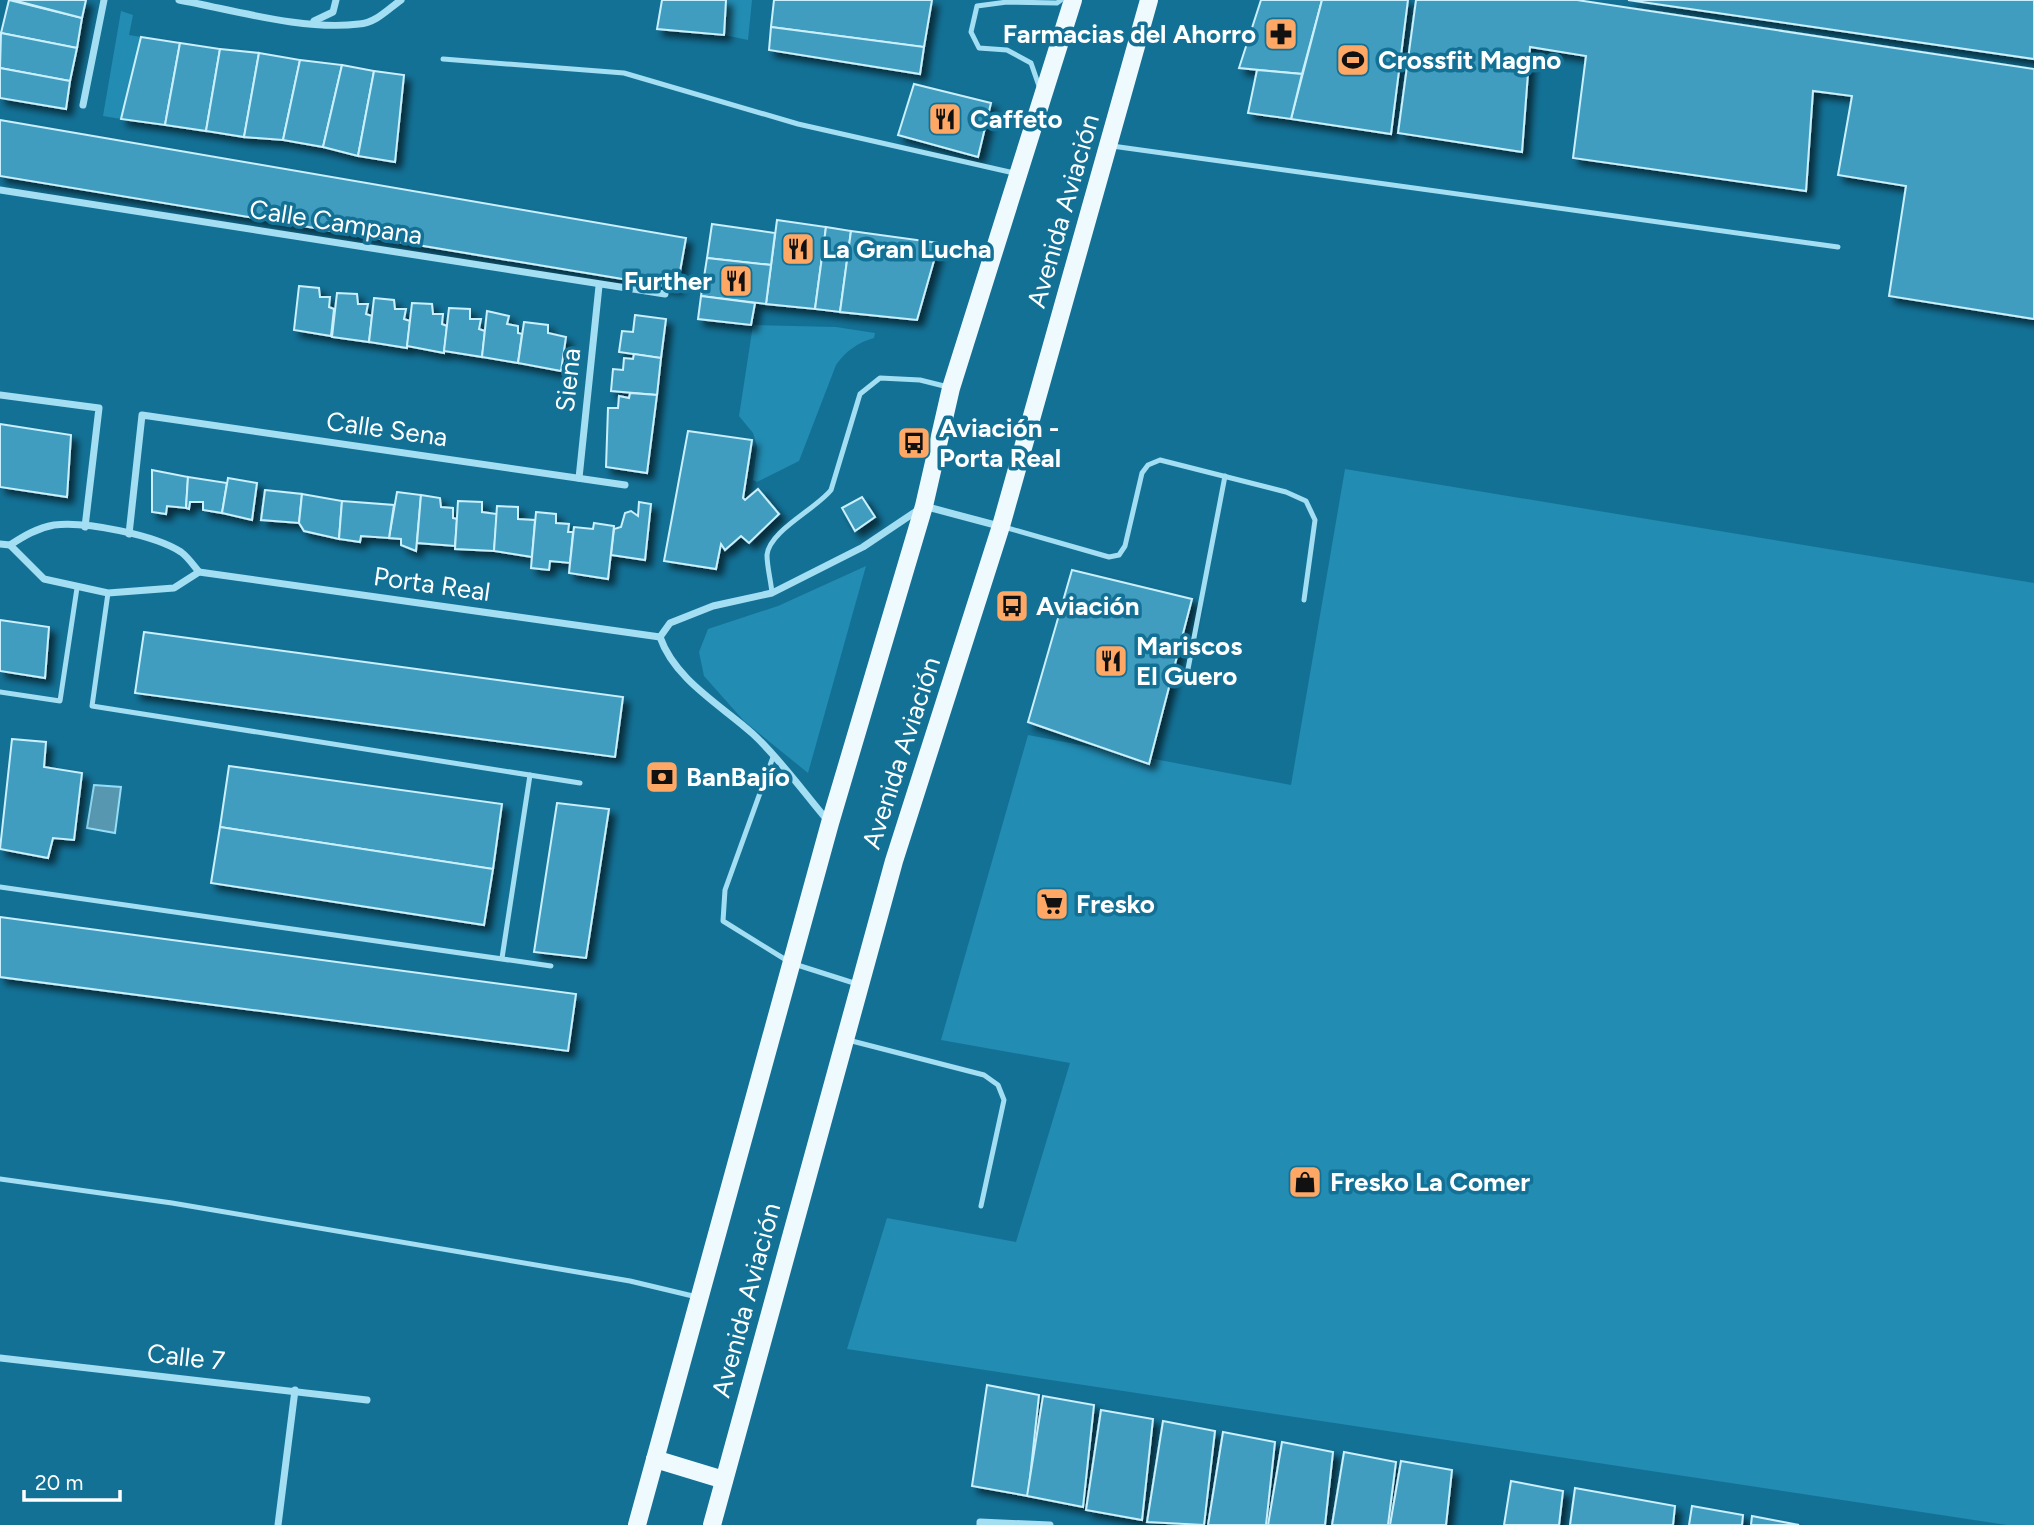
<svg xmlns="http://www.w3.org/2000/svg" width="2034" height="1525" viewBox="0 0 2034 1525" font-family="Figtree,sans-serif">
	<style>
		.green { fill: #228cb3 }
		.water { fill: #5798b0; stroke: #95ddf6; stroke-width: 2 }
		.building { fill: #409dbf; stroke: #cbf0fd; stroke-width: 2; filter: url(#shadow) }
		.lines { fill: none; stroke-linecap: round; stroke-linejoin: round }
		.lane { stroke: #a3def3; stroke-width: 5 }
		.street { stroke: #a3def3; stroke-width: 7 }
		.primary { stroke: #effaff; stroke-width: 18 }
		.labels { text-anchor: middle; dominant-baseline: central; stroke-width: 7; stroke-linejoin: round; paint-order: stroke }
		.poi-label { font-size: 26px; font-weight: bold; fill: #fff; stroke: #137196; text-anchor: start }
		.street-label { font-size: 26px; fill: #fff; stroke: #137196 }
	</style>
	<defs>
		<filter id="shadow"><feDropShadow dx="6" dy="6" stdDeviation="3.5" flood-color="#0009"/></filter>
	</defs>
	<rect width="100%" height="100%" fill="#137196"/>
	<!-- green -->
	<g class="green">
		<path d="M726 0H752L748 40 724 35Z"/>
		<path d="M121 11 133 15 129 35 141 37 121 119 103 116Z"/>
		<path d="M753 325 836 327 875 333 874 338C857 343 846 351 836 365L799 461 757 482 753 480 757 446 753 433 739 416Z"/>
		<path d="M1345 469 2034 583V1525H2007L847 1349 887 1218 1016 1242 1070 1063 941 1040 1028 735 1291 785Z"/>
		<path d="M866 566 808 773 744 721 704 676 699 652 708 629 778 606Z"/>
	</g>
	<!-- water -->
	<path class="water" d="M94 785 121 787 115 833 87 828Z"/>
	<!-- building -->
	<g class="building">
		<path d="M9 0 82 18 77 48 1 33Z"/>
		<path d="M13 0H86L82 18Z"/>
		<path d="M662 0H726L724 35 657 29Z"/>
		<path d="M774 0H932L924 47 771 27Z"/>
		<path d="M1261 0H1322L1302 74 1239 68Z"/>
		<path d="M1322 0H1408L1391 134 1291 119Z"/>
		<path d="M1416 0H1577L2034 69V319L1889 296 1906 186 1838 175 1852 96 1813 91 1806 191 1573 158 1586 56 1530 47 1522 152 1398 133Z"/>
		<path d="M1628 0H2034V59Z"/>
		<path d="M771 27 924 47 920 74 769 50Z"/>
		<path d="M1 33 77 48 70 81 0 68Z"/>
		<path d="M141 37 180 43 165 125 121 119Z"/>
		<path d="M180 43 220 49 206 131 165 125Z"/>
		<path d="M220 49 259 53 244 137 206 131Z"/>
		<path d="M259 53 300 60 283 140 244 137Z"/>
		<path d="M300 60 342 65 323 147 283 140Z"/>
		<path d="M342 65 374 71 358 156 323 147Z"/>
		<path d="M0 68 70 81 66 109 0 98Z"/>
		<path d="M1257 70 1302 74 1291 119 1248 113Z"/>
		<path d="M374 71 404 75 395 162 358 156Z"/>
		<path d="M914 84 991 103 978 157 898 135Z"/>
		<path d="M0 120 686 238 677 288 0 176Z"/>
		<path d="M777 220 826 227 815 309 766 304Z"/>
		<path d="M712 224 775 233 771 265 707 258Z"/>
		<path d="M826 227 851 231 840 312 815 309Z"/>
		<path d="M851 231 939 243 917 320 840 312Z"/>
		<path d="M707 258 771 265 766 304 701 296Z"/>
		<path d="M299 286 319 288 320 297H330L329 307 334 309 331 336 294 330Z"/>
		<path d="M337 293 357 294 358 304H368L366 314 372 316 369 342 332 337Z"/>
		<path d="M701 296 755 303 751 325 698 319Z"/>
		<path d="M374 298 394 300 395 309H406L404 319 410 321 407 348 369 342Z"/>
		<path d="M412 303 432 304 433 314H443L442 324 447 326 444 353 407 346Z"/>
		<path d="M449 308 470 309V319H481L479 329 485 331 482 357 444 351Z"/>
		<path d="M487 311 509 316 507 324 518 326V333L522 334 518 363 482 357Z"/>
		<path d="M635 315 666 319 661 358 619 352 622 331 633 332Z"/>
		<path d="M524 322 548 325V333L566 337 561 371 518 363Z"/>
		<path d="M634 354 661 358 657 395 611 391 613 369 623 370 624 358 633 359Z"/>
		<path d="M630 393 657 395 647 473 606 467 608 408H618L619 396 629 398Z"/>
		<path d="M0 424 71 435 67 497 0 487Z"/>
		<path d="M688 431 752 440 743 498 745 500 758 489 779 514 749 543 741 536 725 550 721 544 716 569 664 561Z"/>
		<path d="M152 470 188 477 186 508 167 506 166 514 152 512Z"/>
		<path d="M188 477 227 483 222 513 203 510V502H190L189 509 186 508Z"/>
		<path d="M228 478 257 483 252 520 222 513Z"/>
		<path d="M265 490 302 494 299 523 261 520Z"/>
		<path d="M397 492 421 495 416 551 401 545V539L389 538Z"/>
		<path d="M302 494 342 501 339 539 304 531 299 523Z"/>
		<path d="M421 495 440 498 441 507 453 508V518L457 519 455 546 417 543Z"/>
		<path d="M862 497 875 517 855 531 842 508Z"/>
		<path d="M342 501 394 505 389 538 361 536 360 542 339 539Z"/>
		<path d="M458 501 482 502V512L497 514 494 551 455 549Z"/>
		<path d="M639 502 651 504 645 560 611 555 614 529 621 527 625 513 631 511 638 516Z"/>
		<path d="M497 506 518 507V519L535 520 532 557 494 551Z"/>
		<path d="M536 512 556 514V523L569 524 568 532H573L570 563 550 561 549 570 531 568Z"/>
		<path d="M594 523 614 526 608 579 569 573 574 527 593 529Z"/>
		<path d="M1072 570 1192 599 1149 764 1028 722Z"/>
		<path d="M0 620 49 627 45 678 0 671Z"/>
		<path d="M144 632 623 697 615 757 135 693Z"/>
		<path d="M12 739 46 742 44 767 82 773 74 840 53 838 48 858 0 849Z"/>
		<path d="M229 766 502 804 493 869 220 827Z"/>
		<path d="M557 803 609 809 586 958 534 952Z"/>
		<path d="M220 827 493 869 484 925 211 883Z"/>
		<path d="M0 917 576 994 568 1051 0 977Z"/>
		<path d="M987 1385 1039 1395 1028 1496 972 1486Z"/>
		<path d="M1043 1396 1094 1405 1083 1507 1027 1496Z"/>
		<path d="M1101 1410 1153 1419 1142 1520 1086 1510Z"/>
		<path d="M1163 1421 1215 1431 1204 1525 1147 1522Z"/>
		<path d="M1223 1432 1275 1442 1266 1525H1208Z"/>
		<path d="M1282 1442 1333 1452 1325 1525H1268Z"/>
		<path d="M1344 1452 1396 1462 1388 1525H1332Z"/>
		<path d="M1401 1461 1452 1470 1446 1525H1390Z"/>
		<path d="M1511 1481 1563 1491 1559 1525H1504Z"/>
		<path d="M1575 1488 1675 1506 1673 1525H1570Z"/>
		<path d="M1692 1506 1743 1515 1742 1525H1689Z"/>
		<path d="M1752 1516 1799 1525H1751Z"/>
	</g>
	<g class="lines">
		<!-- lane -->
		<g class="lane">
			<path d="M443 59 624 73 798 124 1014 173"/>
			<path d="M1040 89 1031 63 1007 50 979 48 971 32 977 6 1007 2 1057 3 1061 0"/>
			<path d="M1112 146 1838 247"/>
			<path d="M1004 527 1109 557 1119 555 1125 546 1142 473 1148 465 1160 460 1286 492 1306 501 1315 520 1304 600"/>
			<path d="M108 593 92 706 580 783"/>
			<path d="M772 593C771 581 767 567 767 555 769 531 816 509 831 490L860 394 880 378 920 380 948 387"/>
			<path d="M1188 669 1225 476"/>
			<path d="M0 692 60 701 77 588"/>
			<path d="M773 757 725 890 723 921 791 963 857 984"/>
			<path d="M0 887 551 966"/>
			<path d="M502 958 530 775"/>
			<path d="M848 1040 984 1075 998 1085 1004 1100 981 1206"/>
			<path d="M0 1179 172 1203 630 1281 697 1297"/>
		</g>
		<!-- street -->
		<g class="street">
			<path d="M179 0C234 10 304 31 359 24 376 23 388 9 401 0"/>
			<path d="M314 21 333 12 336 0"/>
			<path d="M83 105 104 0"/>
			<path d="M0 190 665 294"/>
			<path d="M0 395 99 408 85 527"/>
			<path d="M579 478 599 286"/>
			<path d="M129 534 142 415 625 485"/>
			<path d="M0 544 10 545C24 536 37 528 54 525 85 521 155 535 181 552 188 557 194 566 199 572"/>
			<path d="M10 545 44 579 108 593 174 588 199 572 660 637"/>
			<path d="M660 637 670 623 713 606 772 593 863 547 924 506 999 526"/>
			<path d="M660 637C675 680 721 705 753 734 781 760 804 793 828 821"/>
			<path d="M0 1358 367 1400"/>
			<path d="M278 1525 295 1390"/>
			<path d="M980 1525V1522L1050 1525"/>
		</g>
		<!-- primary -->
		<g class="primary">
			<path d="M655 1459 724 1480"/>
			<path d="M637 1525 830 823 924 506 951 388 1073 0"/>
			<path d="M712 1525 894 861 1001 526 1149 0"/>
		</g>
	</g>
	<!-- icons -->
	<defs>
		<symbol id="pharmacy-square" viewBox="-11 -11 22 22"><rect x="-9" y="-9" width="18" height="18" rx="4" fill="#ffa765" stroke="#137196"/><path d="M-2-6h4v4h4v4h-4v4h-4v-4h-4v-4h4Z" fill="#111"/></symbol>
		<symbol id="stadium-square" viewBox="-11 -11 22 22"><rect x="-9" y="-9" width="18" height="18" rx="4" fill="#ffa765" stroke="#137196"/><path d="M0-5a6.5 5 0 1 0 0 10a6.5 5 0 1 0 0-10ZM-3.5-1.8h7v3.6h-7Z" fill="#111"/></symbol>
		<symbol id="restaurant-square" viewBox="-11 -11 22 22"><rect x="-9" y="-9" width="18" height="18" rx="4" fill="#ffa765" stroke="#137196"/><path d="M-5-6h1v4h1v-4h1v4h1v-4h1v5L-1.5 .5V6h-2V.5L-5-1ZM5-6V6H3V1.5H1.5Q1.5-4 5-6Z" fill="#111"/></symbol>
		<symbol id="bus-square" viewBox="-11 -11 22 22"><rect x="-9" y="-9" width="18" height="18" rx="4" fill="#ffa765" stroke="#137196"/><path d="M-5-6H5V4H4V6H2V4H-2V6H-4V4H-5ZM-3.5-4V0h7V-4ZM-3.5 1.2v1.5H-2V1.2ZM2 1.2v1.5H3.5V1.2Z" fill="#111"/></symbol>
		<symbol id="bank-square" viewBox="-11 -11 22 22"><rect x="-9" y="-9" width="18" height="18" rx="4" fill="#ffa765" stroke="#137196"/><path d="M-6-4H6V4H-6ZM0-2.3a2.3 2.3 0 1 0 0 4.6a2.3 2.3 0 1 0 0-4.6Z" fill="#111"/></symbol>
		<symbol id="supermarket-square" viewBox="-11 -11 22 22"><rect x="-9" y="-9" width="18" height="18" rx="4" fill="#ffa765" stroke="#137196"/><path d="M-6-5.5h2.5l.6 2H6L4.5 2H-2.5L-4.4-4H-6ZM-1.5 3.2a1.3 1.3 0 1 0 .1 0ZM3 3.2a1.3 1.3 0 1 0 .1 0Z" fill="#111"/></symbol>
		<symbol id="shop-square" viewBox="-11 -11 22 22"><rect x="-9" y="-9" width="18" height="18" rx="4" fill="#ffa765" stroke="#137196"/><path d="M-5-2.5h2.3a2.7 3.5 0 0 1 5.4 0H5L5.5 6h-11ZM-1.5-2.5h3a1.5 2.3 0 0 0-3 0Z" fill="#111"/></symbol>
	</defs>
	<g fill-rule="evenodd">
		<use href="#pharmacy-square" x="1262" y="15" width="38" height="38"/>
		<use href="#stadium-square" x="1334" y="41" width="38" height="38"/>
		<use href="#restaurant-square" x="926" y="100" width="38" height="38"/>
		<use href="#restaurant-square" x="779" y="230" width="38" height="38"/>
		<use href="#restaurant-square" x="717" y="262" width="38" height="38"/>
		<use href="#bus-square" x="895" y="424" width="38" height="38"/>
		<use href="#bus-square" x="993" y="587" width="38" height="38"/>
		<use href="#restaurant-square" x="1092" y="642" width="38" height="38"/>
		<use href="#bank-square" x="643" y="758" width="38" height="38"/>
		<use href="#supermarket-square" x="1033" y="885" width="38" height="38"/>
		<use href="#shop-square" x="1286" y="1163" width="38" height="38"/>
	</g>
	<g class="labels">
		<!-- poi labels -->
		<g class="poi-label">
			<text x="1256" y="34" text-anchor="end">Farmacias del Ahorro</text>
			<text x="1378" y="60">Crossfit Magno</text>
			<text x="970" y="119">Caffeto</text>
			<text x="822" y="249">La Gran Lucha</text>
			<text x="712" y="281" text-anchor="end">Further</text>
			<text x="939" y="428">Aviación -<tspan x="939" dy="30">Porta Real</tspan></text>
			<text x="1036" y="606">Aviación</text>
			<text x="1136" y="646">Mariscos<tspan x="1136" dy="30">El Guero</tspan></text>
			<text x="686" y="777">BanBajío</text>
			<text x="1076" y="904">Fresko</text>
			<text x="1330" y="1182">Fresko La Comer</text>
		</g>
		<!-- street labels -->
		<g class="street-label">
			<text transform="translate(1063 211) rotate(-74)">Avenida Aviación</text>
			<text transform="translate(336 222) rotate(9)">Calle Campana</text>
			<text transform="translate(568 380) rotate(-84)">Siena</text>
			<text transform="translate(387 429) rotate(8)">Calle Sena</text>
			<text transform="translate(432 584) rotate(8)">Porta Real</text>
			<text transform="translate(901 753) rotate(-72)">Avenida Aviación</text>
			<text transform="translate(746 1300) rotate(-75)">Avenida Aviación</text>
			<text transform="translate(186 1357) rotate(6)">Calle 7</text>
		</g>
	</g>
	<!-- scale -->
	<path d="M24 1490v10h96v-10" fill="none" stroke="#ffffff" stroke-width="3.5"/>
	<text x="35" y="1490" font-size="21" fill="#ffffff" stroke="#137196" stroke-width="5" paint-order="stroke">20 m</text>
</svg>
